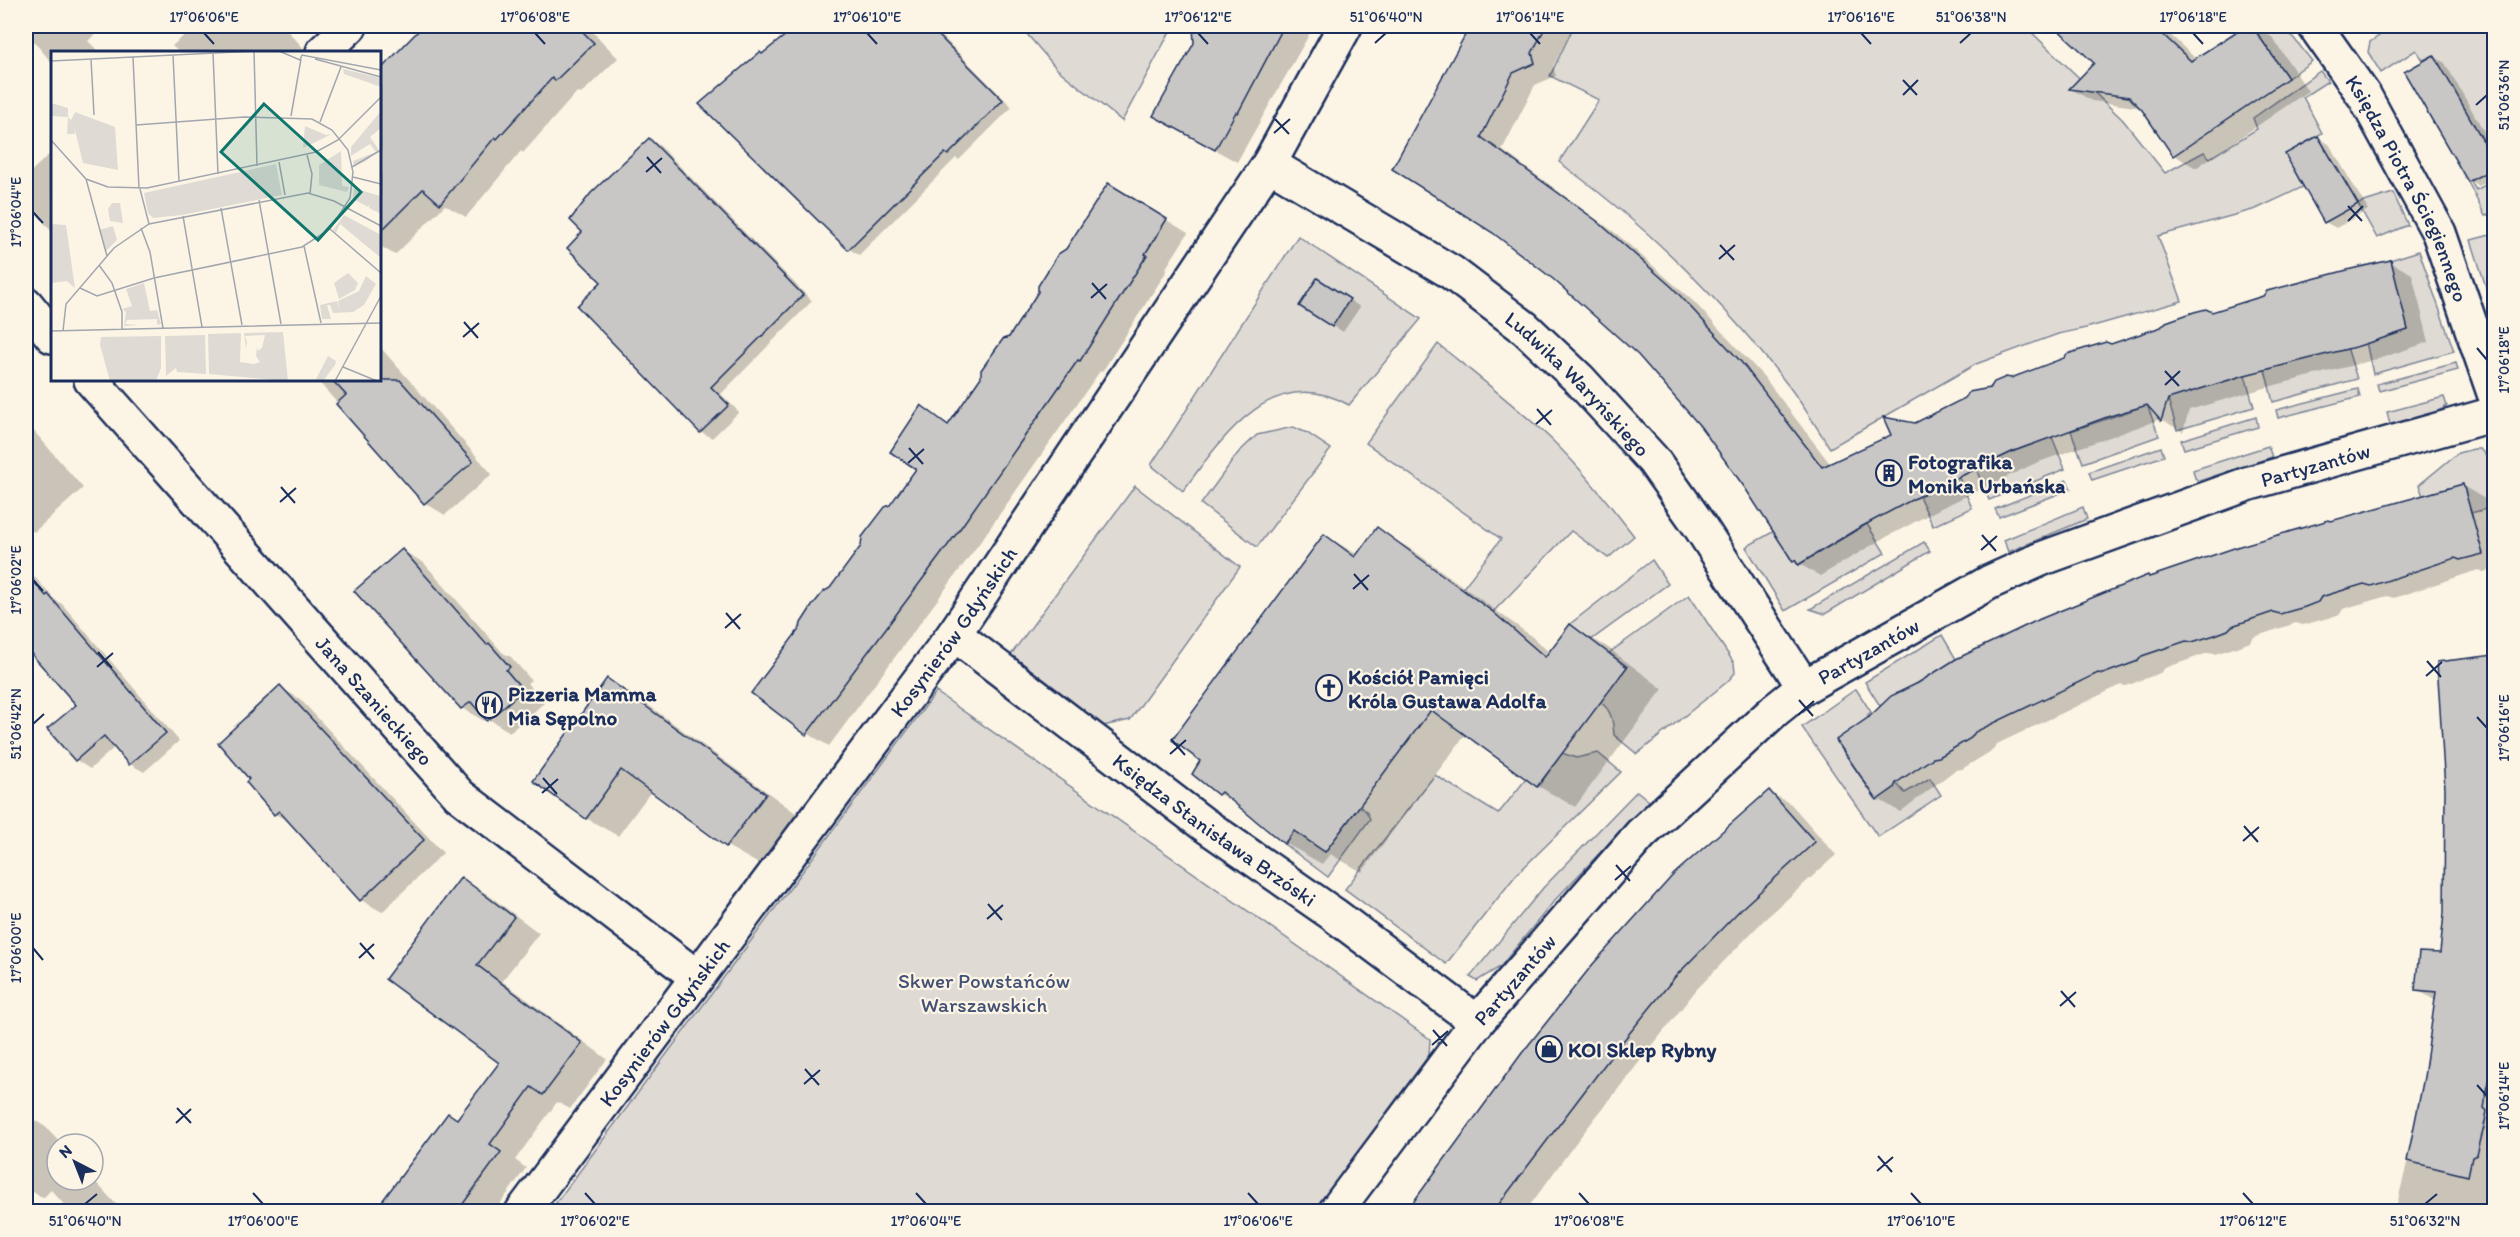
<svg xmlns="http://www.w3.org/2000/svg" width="2520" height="1237" viewBox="0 0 2520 1237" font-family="Itim,sans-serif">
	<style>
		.green { fill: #dfdbd4; stroke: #7d8599; stroke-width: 1.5 }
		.shadow { fill: #0003 }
		.building { fill: #c8c7c6; stroke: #1b2f5e; stroke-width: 1.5 }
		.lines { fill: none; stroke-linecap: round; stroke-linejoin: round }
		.minor-casing { stroke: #1b2f5e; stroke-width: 38 }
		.minor { stroke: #fcf5e5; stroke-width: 33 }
		.ticks { fill: none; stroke: #1b2f5e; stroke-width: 2 }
		.labels { text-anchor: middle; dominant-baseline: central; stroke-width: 4.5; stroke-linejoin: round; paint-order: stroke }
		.street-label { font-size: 21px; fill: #1b2f5e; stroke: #fcf5e5 }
		.poi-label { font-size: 21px; font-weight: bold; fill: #1b2f5e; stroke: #fcf5e5; text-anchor: start }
		.park-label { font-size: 21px; fill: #425176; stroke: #fcf5e5 }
		.inset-road { fill: none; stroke: #a2a6af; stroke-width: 1.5 }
		.view { fill: #0f766e; fill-opacity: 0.15; stroke: #0f766e; stroke-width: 3 }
		.inset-edge { fill: none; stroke: #1b2f5e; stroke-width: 3 }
		.neatline { fill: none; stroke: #1b2f5e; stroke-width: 2 }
		.ticks-label { font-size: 15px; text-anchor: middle; fill: #1b2f5e }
	</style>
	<rect width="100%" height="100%" fill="#fcf5e5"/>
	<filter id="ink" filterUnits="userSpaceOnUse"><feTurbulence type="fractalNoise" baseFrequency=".0167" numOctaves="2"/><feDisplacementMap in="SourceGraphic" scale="12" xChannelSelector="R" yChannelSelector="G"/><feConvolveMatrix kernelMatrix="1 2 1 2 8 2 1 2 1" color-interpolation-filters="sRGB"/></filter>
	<g filter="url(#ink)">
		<!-- green -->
		<g class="green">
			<path d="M1020 26H1173L1122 121 1057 69Z"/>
			<path d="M1574 26H2025L2123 120 2165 173 2204 152 2210 158 2257 129 2253 118 2320 71 2328 81 2303 97 2322 133 2286 154 2303 187 2256 209 2158 236 2182 301 2086 328 2058 334 1976 364 1830 448C1816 427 1803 404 1787 384 1721 299 1646 225 1559 162L1599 100 1550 76Z"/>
			<path d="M2252 26H2284L2312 61 2288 78Z"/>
			<path d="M2394 26H2494V160L2434 55 2423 60 2416 50 2381 73 2368 52 2370 42Z"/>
			<path d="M2494 167V213L2485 216 2468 182 2470 180 2476 190 2493 181 2488 170Z"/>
			<path d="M2393 193 2408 225 2377 238 2358 204Z"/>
			<path d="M2494 234V312L2471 240Z"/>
			<path d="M1298 236 1421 319 1349 405C1273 362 1223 436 1183 491L1151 465Z"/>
			<path d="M2419 251 2454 351 2373 374 2366 342 2408 330 2390 260Z"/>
			<path d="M1438 344C1476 375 1515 405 1551 439 1581 468 1608 502 1634 536L1608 558 1571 531 1493 612 1462 589 1501 539 1366 443Z"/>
			<path d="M2347 347 2357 379 2273 402 2265 370Z"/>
			<path d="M2456 363 2458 370 2379 391 2377 384Z"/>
			<path d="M2245 375 2254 407 2177 430 2168 399Z"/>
			<path d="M2358 389 2360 397 2278 418 2276 410Z"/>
			<path d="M2444 397 2447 406 2437 412 2390 425 2387 412Z"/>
			<path d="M2147 405 2159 436 2083 463 2071 431Z"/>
			<path d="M2256 417 2258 427 2184 449 2181 440Z"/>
			<path d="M1293 427 1307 433 1331 449 1257 547 1201 504 1238 453 1257 435Z"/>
			<path d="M2052 437 2065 469 1989 500 1976 469 2014 451Z"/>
			<path d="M2268 446 2272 457 2199 481 2195 478 2193 470Z"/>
			<path d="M2161 447 2164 456 2092 480 2089 472Z"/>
			<path d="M2474 449H2480C2497 464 2494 486 2494 507L2471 513 2423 496 2419 485 2458 453Z"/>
			<path d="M1959 478 1972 508 1933 526 1919 496Z"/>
			<path d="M2067 480 2071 489 1999 517 1995 509Z"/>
			<path d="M1135 486 1240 567 1130 720 1094 728 1007 660Z"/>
			<path d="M2083 507 2087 519 2008 552 2004 540Z"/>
			<path d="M1867 524 1885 553 1785 611 1746 547 1776 530 1792 562 1795 560 1798 565Z"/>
			<path d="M1924 542 1930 551 1825 614 1810 609Z"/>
			<path d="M1652 560 1668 584 1591 640 1570 624Z"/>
			<path d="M1689 595 1734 663 1735 673 1727 682 1637 754 1614 735C1613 722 1612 710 1600 702L1627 667 1609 653Z"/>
			<path d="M1942 635 1956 659 1953 664 1918 683 1884 706 1883 704 1880 706 1865 682Z"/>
			<path d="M1856 689 1871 712 1867 715 1869 717 1836 741 1875 798C1883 793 1891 794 1896 783L1905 793 1930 778 1941 795 1878 837 1802 727Z"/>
			<path d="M936 692 1430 1039 1429 1055 1314 1211H550Z"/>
			<path d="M1562 753 1576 758 1598 753 1621 772 1516 875 1446 964 1345 889 1435 775 1498 814 1526 779 1538 787Z"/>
			<path d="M1637 791 1649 801 1555 900 1500 967 1477 981 1470 977 1543 888Z"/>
			<path d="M1359 806 1366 811 1370 819 1328 877 1284 844 1294 831 1325 852Z"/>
		</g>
		<!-- shadow -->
		<g class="shadow">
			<path d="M26 26H103L88 41 99 52H52V63L26 32Z"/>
			<path d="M195 26H283L307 52H179L172 46Z"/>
			<path d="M430 26H587L618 58 581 94 577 92 523 153 521 151 466 217 445 205 395 255 380 246V72L401 50 468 90Z"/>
			<path d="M799 26H932L1012 107 959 160 956 158 859 255 849 249 763 56Z"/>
			<path d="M1201 26H1314L1237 162 1176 128 1195 37Z"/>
			<path d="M1469 26H1574L1553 66 1556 76 1535 85 1502 150 1618 235 1694 302 1764 377 1831 465 2012 380 2212 313 2390 262 2412 274 2429 342 2381 358 2268 387 2189 410 2183 432 2161 419 2036 463 1941 508 1879 541 1820 576 1794 561 1747 487 1701 425 1439 88Z"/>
			<path d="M2052 26H2161L2196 59 2248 26H2253L2272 37 2308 91 2196 168 2174 155 2142 108 2092 101 2071 89 2096 63 2063 32Z"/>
			<path d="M2434 56 2445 63 2494 149V178L2479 186 2468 180Z"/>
			<path d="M2318 138 2329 144 2368 210 2336 228 2325 222Z"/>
			<path d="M649 139 660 146 812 301 721 394 739 412 712 438 701 432 604 282 585 232Z"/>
			<path d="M52 152V232L26 202V176Z"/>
			<path d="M1130 198 1188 233 1166 268 1168 269 1102 372 1100 371 978 545 829 746 807 733 802 628 918 469 922 407 950 425 1010 338Z"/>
			<path d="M1328 286 1360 307 1343 332 1301 306Z"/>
			<path d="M380 347 492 474 445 515 425 503 317 380H380Z"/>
			<path d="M26 422 83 488 34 532 26 527Z"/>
			<path d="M2463 486 2485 499 2494 533V569L2483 572 2478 570 2394 598 2387 596 2343 609 2340 614 2328 618 2303 625 2296 623 2254 637 2250 642 2237 647 2215 654 2208 653 2165 668 2160 673 2126 686 2121 685 1997 744 1993 750 1962 769 1955 770 1900 812 1878 799 1838 741 2151 578 2331 523Z"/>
			<path d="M1377 529 1414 551 1531 636 1550 653 1570 626 1607 647 1663 689 1575 807 1538 786 1466 734 1362 872 1330 854 1322 864 1285 843 1242 807 1219 794 1194 774 1324 535 1358 555Z"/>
			<path d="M402 550 424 563 503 653 511 657 531 680 527 683 544 703 510 732 487 718 484 721 462 708Z"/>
			<path d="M26 571 32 574 55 600 62 604 179 741 144 772 130 764 115 747 90 769 76 760 78 705 26 645Z"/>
			<path d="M2494 657V1169L2482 1212H2395L2418 1119 2436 1001 2416 989 2441 954 2445 913 2447 789 2438 663Z"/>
			<path d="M608 680 640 699 797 814 759 864 727 846 652 790 618 836 586 818Z"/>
			<path d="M280 687 300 699 443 853 382 912 361 900 291 823 275 814 251 779Z"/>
			<path d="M1769 792 1791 804 1836 855 1763 921 1697 989 1577 1141 1525 1212H1408Z"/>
			<path d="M461 879 487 894 539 933 502 981 607 1059 570 1109 557 1102 515 1160 526 1168 494 1212H376L458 1120 501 1063 387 979Z"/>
			<path d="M26 1110 36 1121 47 1128 62 1144H57V1180L93 1179 123 1212H71L51 1190 43 1198 26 1188Z"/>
		</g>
		<!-- building -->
		<g class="building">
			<path d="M423 26H577L594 43 555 81 552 78 497 139 495 137 440 204 423 189 380 232V70Z"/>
			<path d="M797 26H929L1003 100 948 155 945 153 848 250 699 104 760 52 762 54Z"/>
			<path d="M1193 26H1284L1238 113 1236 112 1215 150 1153 116 1194 43Z"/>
			<path d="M1470 26H1546L1532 53 1535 63 1513 73 1481 137 1597 221 1673 288 1742 363 1822 467 1891 435 1883 417 1915 423 1965 398 1969 392 1990 388 1994 382 2006 377 2011 378 2064 358 2067 354 2106 342 2111 344 2161 327 2166 322 2194 312 2206 309 2212 312 2263 296 2267 291 2351 269 2391 260 2408 330 2359 346 2245 375 2168 399 2161 421 2147 405 2110 416 2014 451 1919 496 1857 529 1798 565 1795 560 1793 562 1745 488 1700 426 1638 355 1553 279 1493 233 1392 169Z"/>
			<path d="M2054 26H2154L2191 61 2245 26H2252L2288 78 2173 156 2142 110 2129 97 2069 89 2094 63Z"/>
			<path d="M2434 55 2494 160V168L2468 182 2404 72Z"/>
			<path d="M2318 136 2358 204 2324 223 2285 154Z"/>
			<path d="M649 138 803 295 711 387 729 405 700 433 577 306 601 282 567 248 582 232 570 220 591 193Z"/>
			<path d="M1108 183 1167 219 1145 254 1147 255 1080 361 1078 360 957 533 806 735 751 693 800 628 801 623 812 606 823 592 830 588 861 546 862 537 885 507 890 505 916 469 890 452 921 405 948 425 981 377V370L1003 339 1009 337 1038 292V286L1058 254 1066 249Z"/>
			<path d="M1317 278 1350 299 1332 327 1299 306Z"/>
			<path d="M332 380H400L473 462 424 504 336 404 346 395Z"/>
			<path d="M2463 484 2483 554 2460 560 2455 558 2371 586 2364 584 2321 597 2318 602 2305 607 2280 614 2273 612 2232 626 2228 630 2215 635 2192 642 2186 641 2142 656 2138 661 2103 674 2098 673 1975 732 1971 738 1939 757 1933 758 1896 783 1894 788 1877 800 1836 740 1869 717 1891 696 1918 683 1956 659 2040 619 2148 575 2149 577 2240 546 2329 520 2331 521Z"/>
			<path d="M1377 527 1493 612 1545 657 1570 624 1627 667 1537 787 1431 710 1325 852 1294 831 1284 844 1221 792 1218 795 1192 774 1200 761 1172 740 1324 534 1355 557Z"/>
			<path d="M402 549 487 645 489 643 510 667 506 670 523 690 487 721 471 702 461 709 354 591Z"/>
			<path d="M26 573 46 596 48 594 166 733 129 765 104 736 75 761 47 729 76 705 26 648Z"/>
			<path d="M2494 655V1061L2487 1090 2484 1108 2487 1111 2484 1127 2477 1155 2472 1157 2468 1176 2407 1161 2424 1077 2436 992 2415 990 2419 952 2440 953 2444 913 2445 789 2437 662Z"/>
			<path d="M607 678 766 794 726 847 621 770 586 819 533 781Z"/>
			<path d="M280 685 424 840 360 901 279 811 274 815 246 782 249 779 218 743Z"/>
			<path d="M1769 790 1815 842 1741 909 1675 977 1615 1051 1493 1212H1406L1522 1053 1593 964 1674 874Z"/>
			<path d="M461 877 514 917 477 965 582 1043 543 1095 531 1087 490 1144 501 1152 457 1212H374L448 1113 457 1119 499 1063 385 979Z"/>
		</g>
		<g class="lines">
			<defs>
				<g id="minor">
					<path id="s1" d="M2315 26 2365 97 2439 233 2494 393"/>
					<path d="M323 52 350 26"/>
					<path id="s2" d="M1269 164 1451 272 1525 328 1579 379 1653 460 1699 525 1804 687"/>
					<path d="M26 304 52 336"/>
					<path id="s3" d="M91 380 459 795 697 977"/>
					<path id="s4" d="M954 634 1202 823 1333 914 1477 1022"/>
					<path id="s5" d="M522 1212 954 634 1269 164 1345 26"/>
					<path id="s6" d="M1335 1212 1477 1022 1641 834 1774 711 1804 687 1990 582 2041 559 2250 483 2494 414"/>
				</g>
			</defs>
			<!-- minor casing -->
			<use href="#minor" class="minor-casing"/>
			<!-- minor -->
			<use href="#minor" class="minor"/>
		</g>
	</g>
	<!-- ticks -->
	<path class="ticks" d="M204 33 214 44M535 33 545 44M867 33 877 44M1198 33 1208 44M1530 33 1540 44M1861 33 1871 44M2193 33 2203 44M1375 43 1386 33M1960 43 1971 33M1903 80 1917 95M1903 95 1918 80M2476 105 2487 95M1275 119 1289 134M1274 133 1290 119M647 157 661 173M646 172 662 158M2348 206 2362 221M33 212 43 223M2348 221 2363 206M1720 245 1734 260M1719 259 1735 245M1092 283 1106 299M1091 298 1107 284M464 322 478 338M463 337 479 323M2477 348 2487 360M2165 371 2179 386M2165 385 2180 371M1537 409 1551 425M1536 424 1552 410M909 448 923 464M908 463 924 449M281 487 295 503M280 502 296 488M1982 535 1996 551M1981 550 1997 536M1354 574 1368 590M33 580 43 591M1353 589 1369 575M726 613 740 629M725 628 741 614M98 652 112 668M2427 661 2441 677M97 667 113 653M2426 676 2442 662M1799 700 1813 716M1798 715 1814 701M2477 717 2487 728M33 724 44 714M1171 739 1185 755M1170 754 1186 740M543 778 557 794M542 793 558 779M2244 826 2258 842M2243 841 2259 827M1616 865 1630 881M1615 880 1631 866M988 904 1002 920M987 919 1003 905M360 943 374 959M33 948 43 960M359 958 374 944M2061 991 2075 1007M2060 1006 2076 992M1433 1030 1447 1046M1432 1045 1448 1031M805 1069 819 1085M804 1084 820 1070M2477 1085 2487 1096M177 1108 191 1123M176 1123 191 1109M1878 1156 1892 1172M1877 1171 1893 1157M253 1193 263 1204M585 1193 595 1204M916 1193 926 1204M1248 1193 1258 1204M1579 1193 1589 1204M1911 1193 1921 1204M2243 1193 2253 1204M85 1204 97 1194M2425 1204 2437 1194"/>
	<!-- icons -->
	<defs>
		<symbol id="building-ring" viewBox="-11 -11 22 22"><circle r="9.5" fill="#fcf5e5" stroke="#1b2f5e" stroke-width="1.5"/><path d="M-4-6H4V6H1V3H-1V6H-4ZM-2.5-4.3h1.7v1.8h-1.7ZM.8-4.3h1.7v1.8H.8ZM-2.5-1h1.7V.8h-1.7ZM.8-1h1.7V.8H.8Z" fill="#1b2f5e"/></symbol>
		<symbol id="church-ring" viewBox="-11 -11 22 22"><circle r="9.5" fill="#fcf5e5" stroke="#1b2f5e" stroke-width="1.5"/><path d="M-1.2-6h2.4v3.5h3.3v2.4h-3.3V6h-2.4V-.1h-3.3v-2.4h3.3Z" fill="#1b2f5e"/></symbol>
		<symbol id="restaurant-ring" viewBox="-11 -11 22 22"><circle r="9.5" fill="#fcf5e5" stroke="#1b2f5e" stroke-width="1.5"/><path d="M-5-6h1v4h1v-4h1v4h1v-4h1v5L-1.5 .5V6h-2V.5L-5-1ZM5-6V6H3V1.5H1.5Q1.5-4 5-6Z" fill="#1b2f5e"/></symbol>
		<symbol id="shop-ring" viewBox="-11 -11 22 22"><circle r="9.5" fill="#fcf5e5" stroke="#1b2f5e" stroke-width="1.5"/><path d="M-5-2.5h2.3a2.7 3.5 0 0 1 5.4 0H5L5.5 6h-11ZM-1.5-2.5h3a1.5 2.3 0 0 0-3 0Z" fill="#1b2f5e"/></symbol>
	</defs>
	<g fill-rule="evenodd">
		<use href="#building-ring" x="1874" y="458" width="30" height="30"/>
		<use href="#church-ring" x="1314" y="673" width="30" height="30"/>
		<use href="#restaurant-ring" x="474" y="690" width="30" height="30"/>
		<use href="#shop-ring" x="1534" y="1034" width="30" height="30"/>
	</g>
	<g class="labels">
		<!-- street labels -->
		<g class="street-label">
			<text stroke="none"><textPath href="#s1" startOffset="188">Księdza Piotra Ściegiennego</textPath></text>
			<text stroke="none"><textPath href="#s2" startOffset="381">Ludwika Waryńskiego</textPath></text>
			<text stroke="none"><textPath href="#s6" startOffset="1266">Partyzantów</textPath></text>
			<text stroke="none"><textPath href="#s5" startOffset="723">Kosynierów Gdyńskich</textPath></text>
			<text stroke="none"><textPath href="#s6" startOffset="780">Partyzantów</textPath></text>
			<text stroke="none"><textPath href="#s3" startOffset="428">Jana Szanieckiego</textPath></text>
			<text stroke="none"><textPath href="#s4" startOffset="326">Księdza Stanisława Brzóski</textPath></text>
			<text stroke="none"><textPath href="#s6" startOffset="294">Partyzantów</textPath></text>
			<text stroke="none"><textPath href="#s5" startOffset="237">Kosynierów Gdyńskich</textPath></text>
		</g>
		<!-- poi labels -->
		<g class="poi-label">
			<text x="1908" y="461">Fotografika<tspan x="1908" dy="24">Monika Urbańska</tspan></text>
			<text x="1348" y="676">Kościół Pamięci<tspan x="1348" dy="24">Króla Gustawa Adolfa</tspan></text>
			<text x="508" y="693">Pizzeria Mamma<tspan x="508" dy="24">Mia Sępolno</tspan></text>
			<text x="1568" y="1049">KOI Sklep Rybny</text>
		</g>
		<!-- park labels -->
		<g class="park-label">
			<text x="984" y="980">Skwer Powstańców<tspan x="984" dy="24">Warszawskich</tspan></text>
		</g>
	</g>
	<!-- overview -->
	<g transform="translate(51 51)">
		<rect width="330" height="330" fill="#fcf5e5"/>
		<path d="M292 18 330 27V36L293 23ZM0 52 17 57V66L0 65ZM330 60V77L319 86 328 99 315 110 303 115 302 110 325 101 319 93 300 105V96ZM24 61 64 76 67 119 32 112 23 75 24 83H16L17 66 20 69ZM254 75 275 84 281 83 252 97ZM290 100 291 135 298 136 296 141 268 134V114ZM225 113 231 144 131 164 102 167 97 162 93 142ZM303 137 329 145 330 163 318 157 319 153 317 156 302 148ZM61 152H69L72 172 59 170 57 158ZM293 164 330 184V207L289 173 285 182 282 179ZM0 173 15 174 24 237 16 230 0 232ZM62 175 66 189 54 201 48 179ZM297 222 307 232 304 239 288 248 283 232ZM315 225 325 233 313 254 302 261 282 262 279 254H276L280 268H271L269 254 286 250 289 260 287 250 308 240ZM93 232 99 260 106 259 110 273 106 274V268L76 269 74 273 88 274 73 275 75 261 71 258 81 255 75 238ZM232 281 237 330 158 323 157 283 190 282 189 311 203 313 209 311 205 305 206 296 207 300 211 297 214 284 194 285 196 291 195 298 193 282ZM154 284 155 323 126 321 125 317 115 325 114 285ZM110 285V317L105 330H59L49 294 50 286ZM277 305 285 310 284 314 272 330H264Z" fill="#dfdbd4"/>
		<path class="inset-road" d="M203 0 206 115M228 0 249 9 251 4 330 19M162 2 167 123M122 4 128 131M82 6 88 138M40 8 43 64M264 8 330 26M0 10 205 0M240 65 250 8M269 71 290 16M0 89 35 128 57 136 96 137 265 101 287 89 330 46M256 104 261 123 259 143M228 111 234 144M301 116 330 99M302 126 330 133M35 128 56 205M89 138 98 173M208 149 230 273M170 157 191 274M132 165 151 276M90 177 99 201 112 277M279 178 330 222M253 195 270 272M48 214 61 232 71 261V278M29 237 46 245 103 227 251 196 279 178 299 147 302 121 297 99 281 79 261 68 193 66 85 74M0 280 330 272M12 280 15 253 63 197 98 173 257 142 283 150 330 175M292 316 326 330M284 330 330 245"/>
		<path class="view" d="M213 53 310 141 267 189 170 101Z"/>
		<rect width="330" height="330" class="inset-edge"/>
	</g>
	<!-- margin -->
	<rect width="2520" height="1237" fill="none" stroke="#fcf5e5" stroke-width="66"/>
	<!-- north arrow -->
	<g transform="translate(75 1162) rotate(318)"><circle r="28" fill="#fcf5e5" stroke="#a2a6af" stroke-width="1.5"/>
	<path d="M0-4.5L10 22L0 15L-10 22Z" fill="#1b2f5e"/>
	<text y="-9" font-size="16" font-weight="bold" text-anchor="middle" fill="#1b2f5e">N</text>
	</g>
	<rect x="33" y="33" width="2454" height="1171" class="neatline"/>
	<g class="ticks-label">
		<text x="204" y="22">17°06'06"E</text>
		<text x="535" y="22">17°06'08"E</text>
		<text x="867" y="22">17°06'10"E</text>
		<text x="1198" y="22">17°06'12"E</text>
		<text x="1386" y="22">51°06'40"N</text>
		<text x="1530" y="22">17°06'14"E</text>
		<text x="1861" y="22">17°06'16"E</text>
		<text x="1971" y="22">51°06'38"N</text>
		<text x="2193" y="22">17°06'18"E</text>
		<text transform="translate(2504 95) rotate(-90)" y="5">51°06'36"N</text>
		<text transform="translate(16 212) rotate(-90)" y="5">17°06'04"E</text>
		<text transform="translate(2504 360) rotate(-90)" y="5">17°06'18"E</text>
		<text transform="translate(16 580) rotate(-90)" y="5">17°06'02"E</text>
		<text transform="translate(16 724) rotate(-90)" y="5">51°06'42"N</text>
		<text transform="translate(2504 728) rotate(-90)" y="5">17°06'16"E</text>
		<text transform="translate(16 948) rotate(-90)" y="5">17°06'00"E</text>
		<text transform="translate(2504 1096) rotate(-90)" y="5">17°06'14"E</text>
		<text x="85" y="1226">51°06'40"N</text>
		<text x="263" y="1226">17°06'00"E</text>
		<text x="595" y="1226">17°06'02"E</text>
		<text x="926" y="1226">17°06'04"E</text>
		<text x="1258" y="1226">17°06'06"E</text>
		<text x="1589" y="1226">17°06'08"E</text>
		<text x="1921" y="1226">17°06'10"E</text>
		<text x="2253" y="1226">17°06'12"E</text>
		<text x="2425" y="1226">51°06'32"N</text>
	</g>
</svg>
